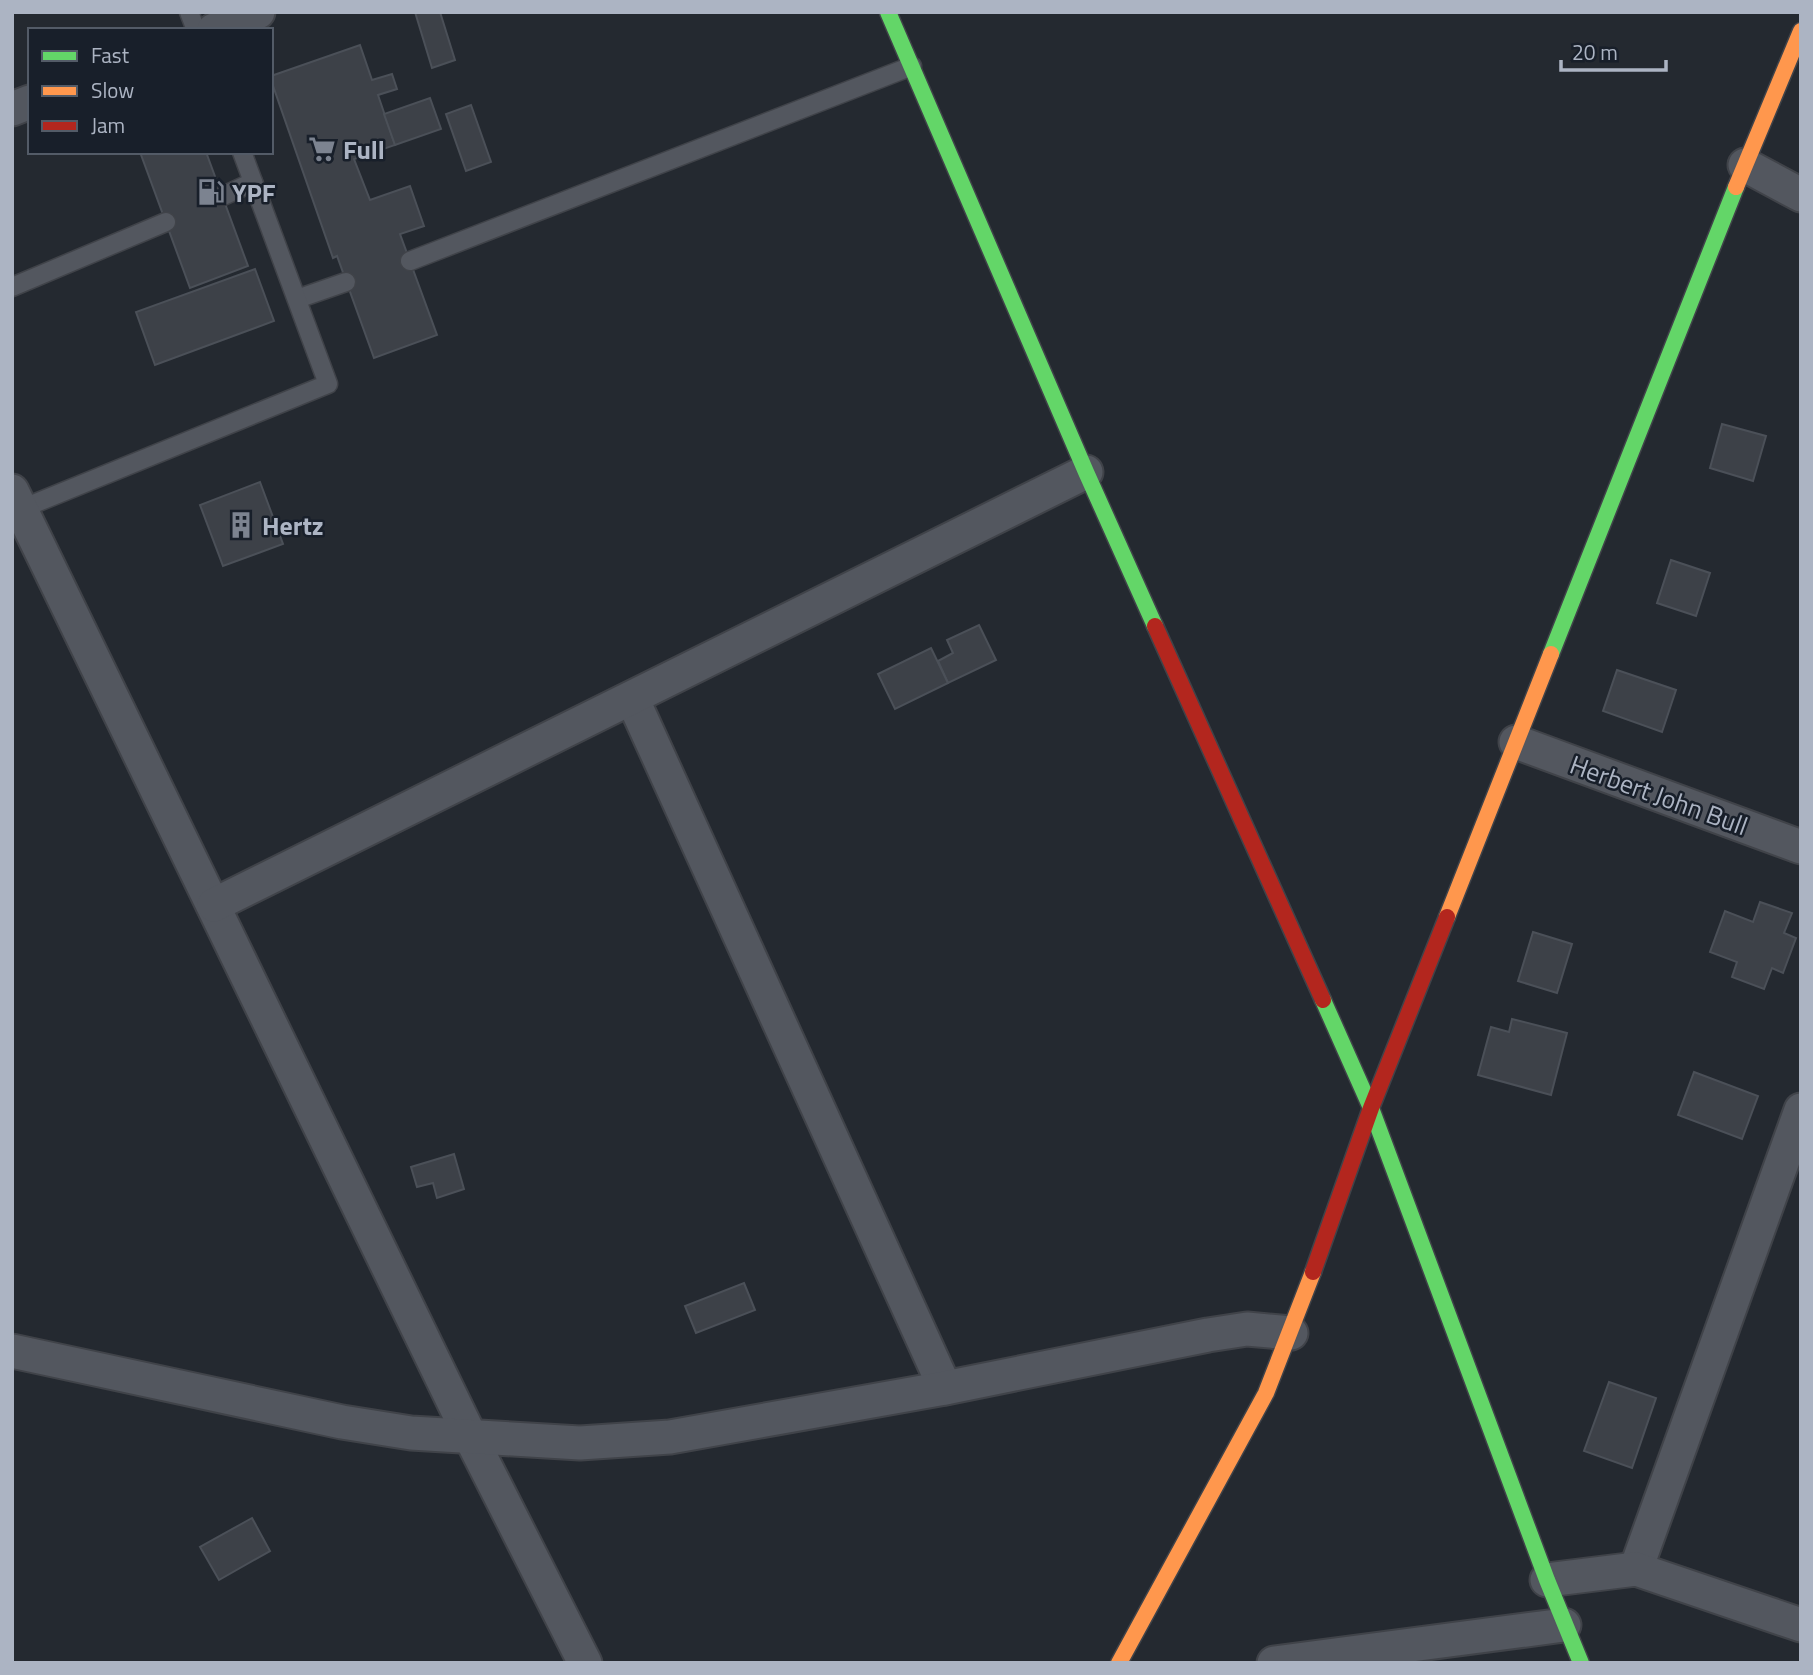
<svg xmlns="http://www.w3.org/2000/svg" width="1813" height="1675" viewBox="0 0 1813 1675" font-family="'Titillium Web',sans-serif">
	<style>
		.building { fill: #3d4148; stroke: #4b5058; stroke-width: 2 }
		.lines { fill: none; stroke-linecap: round; stroke-linejoin: round }
		.lane-casing { stroke: #404349; stroke-width: 21 }
		.street-casing { stroke: #404349; stroke-width: 37 }
		.fast-casing { stroke: #404349; stroke-width: 19 }
		.slow-casing { stroke: #404349; stroke-width: 19 }
		.jam-casing { stroke: #404349; stroke-width: 19 }
		.lane { stroke: #53575f; stroke-width: 18 }
		.street { stroke: #53575f; stroke-width: 33 }
		.fast { stroke: #63d668; stroke-width: 16 }
		.slow { stroke: #ff974d; stroke-width: 16 }
		.jam { stroke: #b3261e; stroke-width: 16 }
		.labels { text-anchor: middle; dominant-baseline: central; stroke-width: 5; stroke-linejoin: round; paint-order: stroke }
		.poi-label { font-size: 26px; font-weight: bold; fill: #acb4c3; stroke: #181f2a; text-anchor: start }
		.street-label { font-size: 26px; fill: #acb4c3; stroke: #181f2a }
	</style>
	<rect width="100%" height="100%" fill="#242930"/>
	<!-- building -->
	<g class="building">
		<path d="M415 12H440L455 60 432 68Z"/>
		<path d="M360 45 372 80 392 74 397 89 378 95 395 145 354 159 370 200 410 186 424 226 400 234 437 335 374 358 337 256 333 258 271 80V76Z"/>
		<path d="M430 98 441 129 395 145 384 114Z"/>
		<path d="M471 105 491 162 466 171 446 114Z"/>
		<path d="M140 152H206L248 266 190 288Z"/>
		<path d="M255 269 274 321 155 365 136 312Z"/>
		<path d="M1722 424 1766 436 1753 481 1710 468Z"/>
		<path d="M260 482 283 544 223 566 200 505Z"/>
		<path d="M1671 560 1710 573 1696 616 1657 603Z"/>
		<path d="M979 625 996 660 948 683 938 661 953 653 947 640Z"/>
		<path d="M931 648 948 683 895 709 878 674Z"/>
		<path d="M1617 670 1676 690 1662 732 1603 711Z"/>
		<path d="M1760 902 1792 913 1784 933 1796 938 1783 973 1772 968 1764 989 1732 977 1737 962 1710 952 1725 911 1753 922Z"/>
		<path d="M1533 932 1572 944 1557 993 1518 981Z"/>
		<path d="M1512 1019 1567 1033 1551 1095 1478 1075 1491 1027 1509 1032Z"/>
		<path d="M1694 1072 1758 1096 1742 1139 1678 1115Z"/>
		<path d="M454 1154 464 1189 437 1198 433 1183 417 1187 411 1167Z"/>
		<path d="M744 1283 755 1310 696 1333 685 1306Z"/>
		<path d="M1609 1382 1656 1398 1632 1468 1584 1451Z"/>
		<path d="M252 1518 270 1551 219 1580 200 1547Z"/>
	</g>
	<g class="lines">
		<defs>
			<g id="lane">
				<path d="M189 12 196 30"/>
				<path d="M223 196 253 182"/>
				<path d="M410 261 912 66"/>
				<path d="M12 287 166 222"/>
				<path d="M297 299 346 282"/>
				<path d="M21 509 328 384 242 152"/>
			</g>
			<g id="street">
				<path d="M214 30 258 12"/>
				<path d="M12 109 30 102"/>
				<path d="M1745 165 1801 195"/>
				<path d="M12 491 471 1438 585 1663"/>
				<path d="M632 698 945 1388"/>
				<path d="M1516 742 1801 847"/>
				<path d="M214 905 1086 472"/>
				<path d="M12 1351 342 1422 411 1433 580 1443 670 1437 945 1388 1208 1335 1247 1329 1291 1333"/>
				<path d="M1636 1569 1801 1110"/>
				<path d="M1547 1580 1636 1569 1801 1625"/>
				<path d="M1274 1663 1564 1625"/>
			</g>
			<g id="fast">
				<path d="M888 12 1086 472 1155 626"/>
				<path d="M1551 654 1736 187"/>
				<path d="M1323 1000 1371 1108 1547 1580 1581 1663"/>
			</g>
			<g id="slow">
				<path d="M1736 187 1801 31"/>
				<path d="M1447 917 1551 654"/>
				<path d="M1119 1663 1266 1393 1313 1272"/>
			</g>
			<g id="jam">
				<path d="M1155 626 1323 1000"/>
				<path d="M1313 1272 1371 1108 1447 917"/>
			</g>
		</defs>
		<!-- lane casing -->
		<use href="#lane" class="lane-casing"/>
		<!-- street casing -->
		<use href="#street" class="street-casing"/>
		<!-- fast casing -->
		<use href="#fast" class="fast-casing"/>
		<!-- slow casing -->
		<use href="#slow" class="slow-casing"/>
		<!-- jam casing -->
		<use href="#jam" class="jam-casing"/>
		<!-- lane -->
		<use href="#lane" class="lane"/>
		<!-- street -->
		<use href="#street" class="street"/>
		<!-- fast -->
		<use href="#fast" class="fast"/>
		<!-- slow -->
		<use href="#slow" class="slow"/>
		<!-- jam -->
		<use href="#jam" class="jam"/>
	</g>
	<!-- icons -->
	<defs>
		<symbol id="supermarket-bare" viewBox="-9 -9 18 18"><path d="M-6-5.5h2.5l.6 2H6L4.5 2H-2.5L-4.4-4H-6ZM-1.5 3.2a1.3 1.3 0 1 0 .1 0ZM3 3.2a1.3 1.3 0 1 0 .1 0Z" fill="#7c8390" stroke="#181f2a" stroke-width="2.5" paint-order="stroke"/></symbol>
		<symbol id="fuel-bare" viewBox="-9 -9 18 18"><path d="M-5.5-6h7V0h2V4h1.3V-2.5L3-4.5l.8-.8L6-3V5H2.5V1h-1V6h-7ZM-4.2-4.7v3.2H.2V-4.7Z" fill="#7c8390" stroke="#181f2a" stroke-width="2.5" paint-order="stroke"/></symbol>
		<symbol id="building-bare" viewBox="-9 -9 18 18"><path d="M-4-6H4V6H1V3H-1V6H-4ZM-2.5-4.3h1.7v1.8h-1.7ZM.8-4.3h1.7v1.8H.8ZM-2.5-1h1.7V.8h-1.7ZM.8-1h1.7V.8H.8Z" fill="#7c8390" stroke="#181f2a" stroke-width="2.5" paint-order="stroke"/></symbol>
	</defs>
	<g fill-rule="evenodd">
		<use href="#supermarket-bare" x="303" y="130" width="38" height="38"/>
		<use href="#fuel-bare" x="192" y="173" width="38" height="38"/>
		<use href="#building-bare" x="222" y="506" width="38" height="38"/>
	</g>
	<g class="labels">
		<!-- poi labels -->
		<g class="poi-label">
			<text x="343" y="149">Full</text>
			<text x="232" y="192">YPF</text>
			<text x="262" y="525">Hertz</text>
		</g>
		<!-- street labels -->
		<g class="street-label">
			<text transform="translate(1659 795) rotate(20)">Herbert John Bull</text>
		</g>
	</g>
	<!-- border -->
	<rect width="1813" height="1675" fill="none" stroke="#acb4c3" stroke-width="28"/>
	<!-- legend -->
	<rect x="28" y="28" width="245" height="126" fill="#181f2a" stroke="#535b67" stroke-width="2"/>
	<rect x="42" y="51" width="35" height="10" fill="#63d668" stroke="#535b67" stroke-width="2"/>
	<text x="91" y="63" font-size="21" fill="#acb4c3">Fast</text>
	<rect x="42" y="86" width="35" height="10" fill="#ff974d" stroke="#535b67" stroke-width="2"/>
	<text x="91" y="98" font-size="21" fill="#acb4c3">Slow</text>
	<rect x="42" y="121" width="35" height="10" fill="#b3261e" stroke="#535b67" stroke-width="2"/>
	<text x="91" y="133" font-size="21" fill="#acb4c3">Jam</text>
	<!-- scale -->
	<path d="M1561 60v10h105v-10" fill="none" stroke="#acb4c3" stroke-width="3.5"/>
	<text x="1572" y="60" font-size="21" fill="#acb4c3" stroke="#181f2a" stroke-width="5" paint-order="stroke">20 m</text>
</svg>
